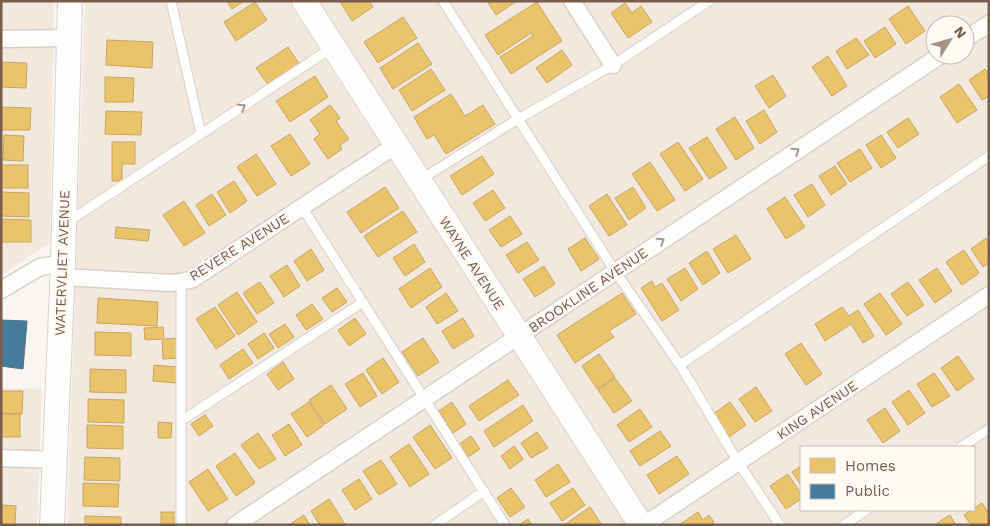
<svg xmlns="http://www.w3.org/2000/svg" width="990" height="526" viewBox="0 0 990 526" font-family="'Work Sans',sans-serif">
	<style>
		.residential { fill: #f2e8de; fill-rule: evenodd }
		.homes { fill: #e9c46a; stroke: #c8a561 }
		.public { fill: #457b9d; stroke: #557285 }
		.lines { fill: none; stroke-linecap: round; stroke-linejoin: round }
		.lane-casing { stroke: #d7d1cb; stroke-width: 11 }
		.street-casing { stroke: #d7d1cb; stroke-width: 19 }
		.secondary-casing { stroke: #d9d2cb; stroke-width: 26 }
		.lane { stroke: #fefefd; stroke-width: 9 }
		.street { stroke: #fefefd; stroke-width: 16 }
		.secondary { stroke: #fefefd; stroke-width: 24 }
		.oneway { stroke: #a8958b }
		.labels { text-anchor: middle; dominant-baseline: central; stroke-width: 5; stroke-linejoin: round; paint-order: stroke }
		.street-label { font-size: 14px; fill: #7a5c4d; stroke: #fffaf3 }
	</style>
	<rect width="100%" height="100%" fill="#f9f5f0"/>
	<!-- residential -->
	<g class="residential">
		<path d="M1 1H54L50 243 1 275Z"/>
		<path d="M85 1H288L627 525H67Z"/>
		<path d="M302 1H989V525H631ZM935 25H965V55H935ZM801 447H974V510H801Z"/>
		<path d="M1 388 42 389 37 525H1Z"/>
	</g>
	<!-- homes -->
	<g class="homes">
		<path d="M227 1H244L232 9Z"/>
		<path d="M343 1H369L373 7 352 21 341 3Z"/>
		<path d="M487 1H517L496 15Z"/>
		<path d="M255 2 267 20 236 41 224 22Z"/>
		<path d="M537 2 562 41 511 74 500 57 533 36 531 33 498 55 485 35Z"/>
		<path d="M625 3 632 13 641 6 652 22 628 38 611 13Z"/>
		<path d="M908 6 925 31 906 44 889 19Z"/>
		<path d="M403 17 417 38 378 63 364 42Z"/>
		<path d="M885 27 896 44 875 58 864 41Z"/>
		<path d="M856 38 869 55 847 69 836 51Z"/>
		<path d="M107 40 153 42 152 68 106 65Z"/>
		<path d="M418 43 432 64 393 89 380 68Z"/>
		<path d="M288 47 300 65 269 86 256 68Z"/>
		<path d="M562 50 572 65 547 83 536 68Z"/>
		<path d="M828 56 847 86 832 96 812 67Z"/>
		<path d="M1 62 27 63 26 88 1 87Z"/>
		<path d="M431 69 445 90 412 111 399 90Z"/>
		<path d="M985 69 989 75V96L982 100 969 80Z"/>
		<path d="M773 75 786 96 769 108 755 86Z"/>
		<path d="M315 76 328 97 290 122 276 101Z"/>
		<path d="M105 77 134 78 133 102H105Z"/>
		<path d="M959 84 977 110 957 123 940 97Z"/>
		<path d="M451 94 465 116 483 105 495 124 446 154 434 135 427 139 414 117Z"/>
		<path d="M330 105 340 118 336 121 349 139 340 145 342 149 328 159 314 139 320 134 310 120Z"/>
		<path d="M1 107 31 108 30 130H1Z"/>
		<path d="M764 110 777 132 760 144 746 121Z"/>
		<path d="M106 111 142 112 141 135 105 134Z"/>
		<path d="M735 117 754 148 736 160 716 129Z"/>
		<path d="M908 118 919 134 898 148 887 132Z"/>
		<path d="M290 134 310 164 291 176 271 146Z"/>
		<path d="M4 135 24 136 23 161 3 160Z"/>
		<path d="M881 135 896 158 881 168 866 145Z"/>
		<path d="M707 137 727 168 709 179 689 148Z"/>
		<path d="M112 142H135V164H122V181H112Z"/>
		<path d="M678 142 703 179 685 191 660 154Z"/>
		<path d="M860 149 872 168 850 182 837 163Z"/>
		<path d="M256 154 276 184 257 196 237 167Z"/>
		<path d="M482 156 494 174 462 195 450 176Z"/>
		<path d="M650 162 675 200 657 211 632 174Z"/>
		<rect x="1" y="165" width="27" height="23"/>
		<path d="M835 166 847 184 831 195 819 176Z"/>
		<path d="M234 181 247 201 230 213 217 192Z"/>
		<path d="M812 184 825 205 808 217 794 195Z"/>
		<path d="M385 187 399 208 361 233 347 212Z"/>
		<path d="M633 187 646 208 629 220 615 198Z"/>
		<path d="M493 190 505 208 485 221 473 203Z"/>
		<path d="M1 192 29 193V217L1 216Z"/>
		<path d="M212 194 226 215 209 226 196 205Z"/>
		<path d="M607 194 627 225 609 236 589 206Z"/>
		<path d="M785 197 805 227 786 239 767 209Z"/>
		<path d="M184 201 205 233 184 246 163 215Z"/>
		<path d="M403 211 417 232 378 257 364 236Z"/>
		<path d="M510 216 522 234 501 247 489 230Z"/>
		<path d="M1 219 31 220V242H1Z"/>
		<path d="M116 227 150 230 148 241 115 238Z"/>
		<path d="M736 235 751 259 728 273 713 249Z"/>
		<path d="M585 238 599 259 581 271 568 249Z"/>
		<path d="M986 238 989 242V263L983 267 971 249Z"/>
		<path d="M527 242 539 260 518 273 506 255Z"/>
		<path d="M414 244 425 262 405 276 393 258Z"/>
		<path d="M311 249 324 270 307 281 294 261Z"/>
		<path d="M964 250 979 273 962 285 946 262Z"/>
		<path d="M707 251 720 273 703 285 689 263Z"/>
		<path d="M287 265 300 286 284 297 270 276Z"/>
		<path d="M544 266 555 284 535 297 523 279Z"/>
		<path d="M430 268 442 287 411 308 399 289Z"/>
		<path d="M685 268 698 289 681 301 667 279Z"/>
		<path d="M937 268 952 291 935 303 919 280Z"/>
		<path d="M652 281 655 287 662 283 679 310 662 321 641 288Z"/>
		<path d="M260 282 274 303 257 314 243 293Z"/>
		<path d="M908 282 924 305 907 316 891 294Z"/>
		<path d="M337 288 347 302 332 312 322 298Z"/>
		<path d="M237 292 257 322 238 335 218 305Z"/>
		<path d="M446 293 458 311 437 324 426 307Z"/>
		<path d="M622 293 636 314 609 331 614 337 575 363 557 335Z"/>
		<path d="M880 293 902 324 886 335 864 304Z"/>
		<path d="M98 298 158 302 157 326 97 323Z"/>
		<path d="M312 304 323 319 306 330 296 315Z"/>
		<path d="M215 307 235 336 216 349 196 319Z"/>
		<path d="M842 307 849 316 858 310 874 336 863 343 851 324 825 341 815 324Z"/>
		<path d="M355 318 366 334 349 346 338 330Z"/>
		<path d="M463 318 474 336 453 349 442 331Z"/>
		<path d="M285 324 294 337 278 348 269 334Z"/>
		<path d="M163 327 164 339 179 338 180 358 163 359 162 339 145 340 144 328Z"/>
		<path d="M95 332 131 333V356L95 355Z"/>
		<path d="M264 333 274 348 258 359 248 344Z"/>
		<path d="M423 338 439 362 418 376 402 352Z"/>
		<path d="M801 343 822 374 806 385 785 354Z"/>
		<path d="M243 349 253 363 229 379 220 365Z"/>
		<path d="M599 354 615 377 597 389 582 366Z"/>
		<path d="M958 356 974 379 957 391 941 368Z"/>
		<path d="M383 358 399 382 382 394 366 370Z"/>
		<path d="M283 362 294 379 278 390 267 374Z"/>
		<path d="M154 365 178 367 177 383 153 381Z"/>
		<path d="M90 369 126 370V393L90 392Z"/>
		<path d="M363 373 377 396 360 407 345 384Z"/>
		<path d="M934 373 950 396 932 407 917 384Z"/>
		<path d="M615 378 632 401 614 413 598 390Z"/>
		<path d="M508 380 519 395 479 421 469 406Z"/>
		<path d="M331 385 347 409 325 424 309 400Z"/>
		<path d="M756 387 772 411 755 422 739 399Z"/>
		<path d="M909 390 925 413 908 425 892 402Z"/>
		<path d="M1 391H23L22 414 1 413Z"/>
		<path d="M88 399 124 400V423L88 422Z"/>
		<path d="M309 402 324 425 307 437 291 414Z"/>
		<path d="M452 402 466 424 453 433 439 411Z"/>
		<path d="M730 402 746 425 729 437 713 414Z"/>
		<path d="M523 405 533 421 494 447 484 431Z"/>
		<path d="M885 408 900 431 883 443 867 420Z"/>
		<path d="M640 409 652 427 629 442 617 425Z"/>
		<rect x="1" y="414" width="19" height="23"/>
		<path d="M205 415 213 426 199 436 191 424Z"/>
		<path d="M158 422 172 423 171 438H158Z"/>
		<path d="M289 424 302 445 285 456 272 435Z"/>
		<path d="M87 425 123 426V449L87 448Z"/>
		<path d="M430 425 452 458 435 469 413 437Z"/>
		<path d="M660 431 671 446 640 466 630 451Z"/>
		<path d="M537 432 548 448 531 458 521 443Z"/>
		<path d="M258 433 276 459 259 469 241 445Z"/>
		<path d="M471 436 480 449 468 457 459 444Z"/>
		<path d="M409 444 429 474 410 487 390 457Z"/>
		<path d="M514 446 523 459 510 469 501 456Z"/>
		<path d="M235 453 255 483 236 496 216 466Z"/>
		<path d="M677 456 689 474 659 494 647 475Z"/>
		<path d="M85 457 120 458V481L84 480Z"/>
		<path d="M381 460 397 484 379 495 363 471Z"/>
		<path d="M558 464 570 482 546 497 535 480Z"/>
		<path d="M801 466V485L792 472Z"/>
		<path d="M208 469 228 499 208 511 189 482Z"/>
		<path d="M788 474 801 494V499L786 509 770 486Z"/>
		<path d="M359 479 372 499 355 510 342 490Z"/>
		<path d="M83 483 119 484 118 507 83 506Z"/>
		<path d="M511 488 525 507 510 517 497 498Z"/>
		<path d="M573 488 585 505 562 521 550 503Z"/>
		<path d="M329 499 345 524 343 525H320L311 511Z"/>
		<path d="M982 503 989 514V525H971L964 515Z"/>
		<path d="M1 505 16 506 15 525H1Z"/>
		<path d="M590 507 602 525H564Z"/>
		<rect x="161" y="512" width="13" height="13"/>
		<path d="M698 512 703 520 709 515 714 522 711 525H679Z"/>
		<path d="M304 515 310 525H289Z"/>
		<path d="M950 515 956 525H934Z"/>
		<path d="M85 516 121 517V525H85Z"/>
		<path d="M528 519 532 525H519Z"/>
	</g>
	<!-- public -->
	<path class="public" d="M1 320 27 321 23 369 1 366Z"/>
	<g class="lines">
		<defs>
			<g id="lane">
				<path d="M171 1 201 134"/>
				<path d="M443 1 615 271 680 365 738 462 780 525"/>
				<path d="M420 180 518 119 613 65 709 1"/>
				<path d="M302 207 505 525"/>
				<path d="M66 223 333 47"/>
				<path d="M680 365 989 156"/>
				<path d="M181 421 363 302"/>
				<path d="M961 447 989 429"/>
				<path d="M181 525V282"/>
				<path d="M435 525 484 491"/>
				<path d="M844 525 866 510"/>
			</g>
			<g id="street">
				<path d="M572 1 613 65"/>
				<path d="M1 39 70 38"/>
				<path d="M965 39 989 24"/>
				<path d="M63 277 170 283 181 282 193 279 396 145"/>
				<path d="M1 290 40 267 63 263"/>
				<path d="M1 458 54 460"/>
				<path d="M235 525 941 55"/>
				<path d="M644 525 989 295"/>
			</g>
			<g id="secondary">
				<path d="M304 1 641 525"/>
				<path d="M52 525 63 263 70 1"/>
			</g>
		</defs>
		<!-- lane casing -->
		<use href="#lane" class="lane-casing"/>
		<!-- street casing -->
		<use href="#street" class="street-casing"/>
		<!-- secondary casing -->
		<use href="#secondary" class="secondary-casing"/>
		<!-- lane -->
		<use href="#lane" class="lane"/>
		<!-- street -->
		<use href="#street" class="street"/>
		<!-- secondary -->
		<use href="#secondary" class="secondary"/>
	</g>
	<!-- one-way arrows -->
	<defs><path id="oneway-chevron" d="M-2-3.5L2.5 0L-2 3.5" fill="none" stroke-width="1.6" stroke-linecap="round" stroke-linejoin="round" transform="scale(1.25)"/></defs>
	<g class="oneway">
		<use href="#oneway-chevron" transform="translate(242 107) rotate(-33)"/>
		<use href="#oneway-chevron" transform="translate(796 151) rotate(-34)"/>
		<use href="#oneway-chevron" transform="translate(661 241) rotate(-33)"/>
	</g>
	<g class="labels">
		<!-- street labels -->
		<g class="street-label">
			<text transform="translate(239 247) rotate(-32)">REVERE AVENUE</text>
			<text transform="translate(62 263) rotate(-88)">WATERVLIET AVENUE</text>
			<text transform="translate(472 263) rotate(57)">WAYNE AVENUE</text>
			<text transform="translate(588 290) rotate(-34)">BROOKLINE AVENUE</text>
			<text transform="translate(817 410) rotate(-34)">KING AVENUE</text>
		</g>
	</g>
	<!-- border -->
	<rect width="990" height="526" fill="none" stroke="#7a5c4d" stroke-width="5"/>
	<!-- legend -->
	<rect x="800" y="446" width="175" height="65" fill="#fffaf3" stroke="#cabbb1"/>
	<rect x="810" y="458" width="25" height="15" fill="#e9c46a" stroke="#cabbb1"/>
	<text x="845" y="471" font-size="15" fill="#7a5c4d">Homes</text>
	<rect x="810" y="484" width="25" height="15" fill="#457b9d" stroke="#cabbb1"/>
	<text x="845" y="496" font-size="15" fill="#7a5c4d">Public</text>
	<!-- north arrow -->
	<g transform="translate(950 40) rotate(53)"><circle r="24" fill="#fffaf3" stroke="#cabbb1"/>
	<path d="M0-4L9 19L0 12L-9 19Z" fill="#a69286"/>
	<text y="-8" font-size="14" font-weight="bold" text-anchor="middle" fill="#7a5c4d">N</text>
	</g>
</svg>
